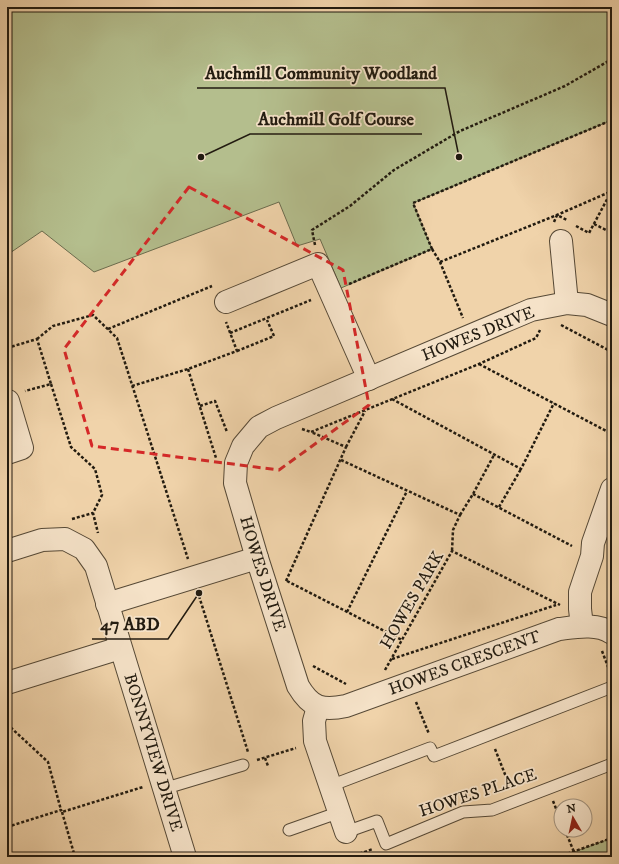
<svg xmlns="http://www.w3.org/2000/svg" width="619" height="864" viewBox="0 0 619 864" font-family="'IM FELL DW Pica',serif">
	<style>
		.green { fill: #b4be8d; stroke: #6b6c4e }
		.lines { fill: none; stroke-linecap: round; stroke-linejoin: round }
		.lane-casing { stroke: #564936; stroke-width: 13 }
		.street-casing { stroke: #564936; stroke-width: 24 }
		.path { stroke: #221b10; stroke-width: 2.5; stroke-dasharray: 3 2; stroke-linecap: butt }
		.lane { stroke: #f5e2c8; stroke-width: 11 }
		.street { stroke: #f5e2c8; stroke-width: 22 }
		.marked { fill: none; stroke: #d62828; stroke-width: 3; stroke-dasharray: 8 5; stroke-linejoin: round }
		.labels { text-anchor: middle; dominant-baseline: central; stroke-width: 3.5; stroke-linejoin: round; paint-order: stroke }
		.street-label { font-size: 17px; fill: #221b10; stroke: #f5e2c8 }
		.leader { fill: none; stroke: #221b10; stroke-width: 1.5 }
		.callout-dot { fill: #221b10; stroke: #f5e2c8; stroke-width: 1.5 }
		.callout-label { font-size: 18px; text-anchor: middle; font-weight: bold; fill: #221b10; stroke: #f5e2c8; stroke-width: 3.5; stroke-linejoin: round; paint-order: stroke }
	</style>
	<rect width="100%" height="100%" fill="#f0d3aa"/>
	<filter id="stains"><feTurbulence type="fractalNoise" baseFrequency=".005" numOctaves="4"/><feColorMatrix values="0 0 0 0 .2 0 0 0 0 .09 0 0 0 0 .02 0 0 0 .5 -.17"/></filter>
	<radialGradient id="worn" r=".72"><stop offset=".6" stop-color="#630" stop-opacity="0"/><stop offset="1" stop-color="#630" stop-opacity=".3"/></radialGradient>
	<!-- green -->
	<g class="green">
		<path d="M7 7H612V120L413 203 432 249 341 288 320 239 297 246 279 202 94 272 42 231 7 255Z"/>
		<path d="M612 838V857H558L566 855Z"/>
	</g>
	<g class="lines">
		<defs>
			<g id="lane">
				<path d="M330 786 430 748 434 756 612 687"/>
				<path d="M163 789 243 765"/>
				<path d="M289 830 340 812"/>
				<path d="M346 832 377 821 386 844 463 812 492 810 612 764"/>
			</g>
			<g id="street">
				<path d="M561 241 567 303"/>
				<path d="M226 302 318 264 369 379"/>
				<path id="s1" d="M612 315 587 305 567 303 531 310 276 418 259 427 243 446 236 463 235 483 257 558 298 686C311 708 322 711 346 706L559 629C576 627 597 623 612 633"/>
				<path d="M7 453 22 448 8 401"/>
				<path id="s2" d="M7 551 42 540 65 539 84 549 96 566 185 857"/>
				<path d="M107 604 257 558"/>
				<path d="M582 626 580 609V592L592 556 593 543 612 489"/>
				<path d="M7 683 120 648"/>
				<path d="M318 707 314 721 315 741 346 832"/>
			</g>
		</defs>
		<!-- lane casing -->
		<use href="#lane" class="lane-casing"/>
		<!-- street casing -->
		<use href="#street" class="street-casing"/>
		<!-- path -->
		<g class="path">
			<path d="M554 222 557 215 567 220"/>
			<path d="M594 224 612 233"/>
			<path d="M576 226 589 233 611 192"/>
			<path d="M315 245 312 230 350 206 394 170 460 131 565 86 612 59"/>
			<path d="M432 249 440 262 463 318"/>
			<path d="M440 262 557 215 612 191"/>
			<path d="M349 284 432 249 413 203 612 120"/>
			<path d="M561 325 612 352"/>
			<path d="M108 329 212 286"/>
			<path d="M230 333 311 300"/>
			<path d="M37 339 53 326 93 315 117 338 188 559"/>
			<path d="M7 348 37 339 51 384 25 391"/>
			<path d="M237 351 274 336 267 320"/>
			<path d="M479 364 612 434"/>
			<path d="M188 369 216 458"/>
			<path d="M51 384 71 447 95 469 102 495 93 513 98 533"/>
			<path d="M132 386 188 369 237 351 226 322"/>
			<path d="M392 399 521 469 554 403"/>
			<path d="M200 406 215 401 227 432"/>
			<path d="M302 429 311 432"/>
			<path d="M346 447 365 411"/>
			<path d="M341 460 460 515 453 530 452 551"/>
			<path d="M473 494 572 546"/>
			<path d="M499 507 521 469"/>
			<path d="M460 515 473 494 494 455"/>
			<path d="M72 519 93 513"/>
			<path d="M286 581 346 447 311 432 479 364 536 338 540 330"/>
			<path d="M287 581 402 640"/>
			<path d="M199 596 248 752"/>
			<path d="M347 612 407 491"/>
			<path d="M602 651 610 672"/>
			<path d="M392 659 556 605"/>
			<path d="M313 666 346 684"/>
			<path d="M385 670 452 551 560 605"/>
			<path d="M416 702 429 734"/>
			<path d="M7 724 48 762 61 810"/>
			<path d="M495 749 510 787"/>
			<path d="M265 758 268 766"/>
			<path d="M257 760 296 748"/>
			<path d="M553 801 561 821"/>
			<path d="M62 812 75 857"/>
			<path d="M7 827 61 810 62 812 143 787"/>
			<path d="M565 830 574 852"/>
			<path d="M350 857 373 849"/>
			<path d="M558 857 612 838"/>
		</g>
		<!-- lane -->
		<use href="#lane" class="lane"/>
		<!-- street -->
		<use href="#street" class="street"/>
	</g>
	<!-- marked area -->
	<path class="marked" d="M189 187 343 270 369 405 279 470 92 446 64 349Z"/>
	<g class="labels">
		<!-- street labels -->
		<g class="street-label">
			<text transform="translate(478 334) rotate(-22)">HOWES DRIVE</text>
			<text stroke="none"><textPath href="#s1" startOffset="538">HOWES DRIVE</textPath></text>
			<text transform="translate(412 600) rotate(-60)">HOWES PARK</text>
			<text stroke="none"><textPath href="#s1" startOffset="839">HOWES CRESCENT</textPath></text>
			<text stroke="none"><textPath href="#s2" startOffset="297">BONNYVIEW DRIVE</textPath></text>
			<text transform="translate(478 793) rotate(-18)">HOWES PLACE</text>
		</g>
	</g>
	<!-- callouts -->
	<path class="leader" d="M459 157L445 88H197M201 157L250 134H422M199 593L168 639H92"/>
	<g class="callout-dot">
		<circle cx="459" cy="157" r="4"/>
		<circle cx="201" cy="157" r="4"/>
		<circle cx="199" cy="593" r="4"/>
	</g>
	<g class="callout-label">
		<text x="321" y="79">Auchmill Community Woodland</text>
		<text x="336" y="125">Auchmill Golf Course</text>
		<text x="130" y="630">47 ABD</text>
	</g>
	<!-- margin -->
	<rect width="619" height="864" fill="none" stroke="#f0d3aa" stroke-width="24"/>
	<rect x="8" y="8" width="603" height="848" fill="none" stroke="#221b10" stroke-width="2"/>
	<rect x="12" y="12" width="595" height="840" fill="none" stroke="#221b10"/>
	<!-- north arrow -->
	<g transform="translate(573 818) rotate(351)"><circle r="19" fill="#f5e2c8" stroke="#a1927e"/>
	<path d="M0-3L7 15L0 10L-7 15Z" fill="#8f2418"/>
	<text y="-6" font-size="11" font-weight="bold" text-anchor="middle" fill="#221b10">N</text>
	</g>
	<rect width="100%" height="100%" filter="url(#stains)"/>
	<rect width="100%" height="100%" fill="url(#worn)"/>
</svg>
